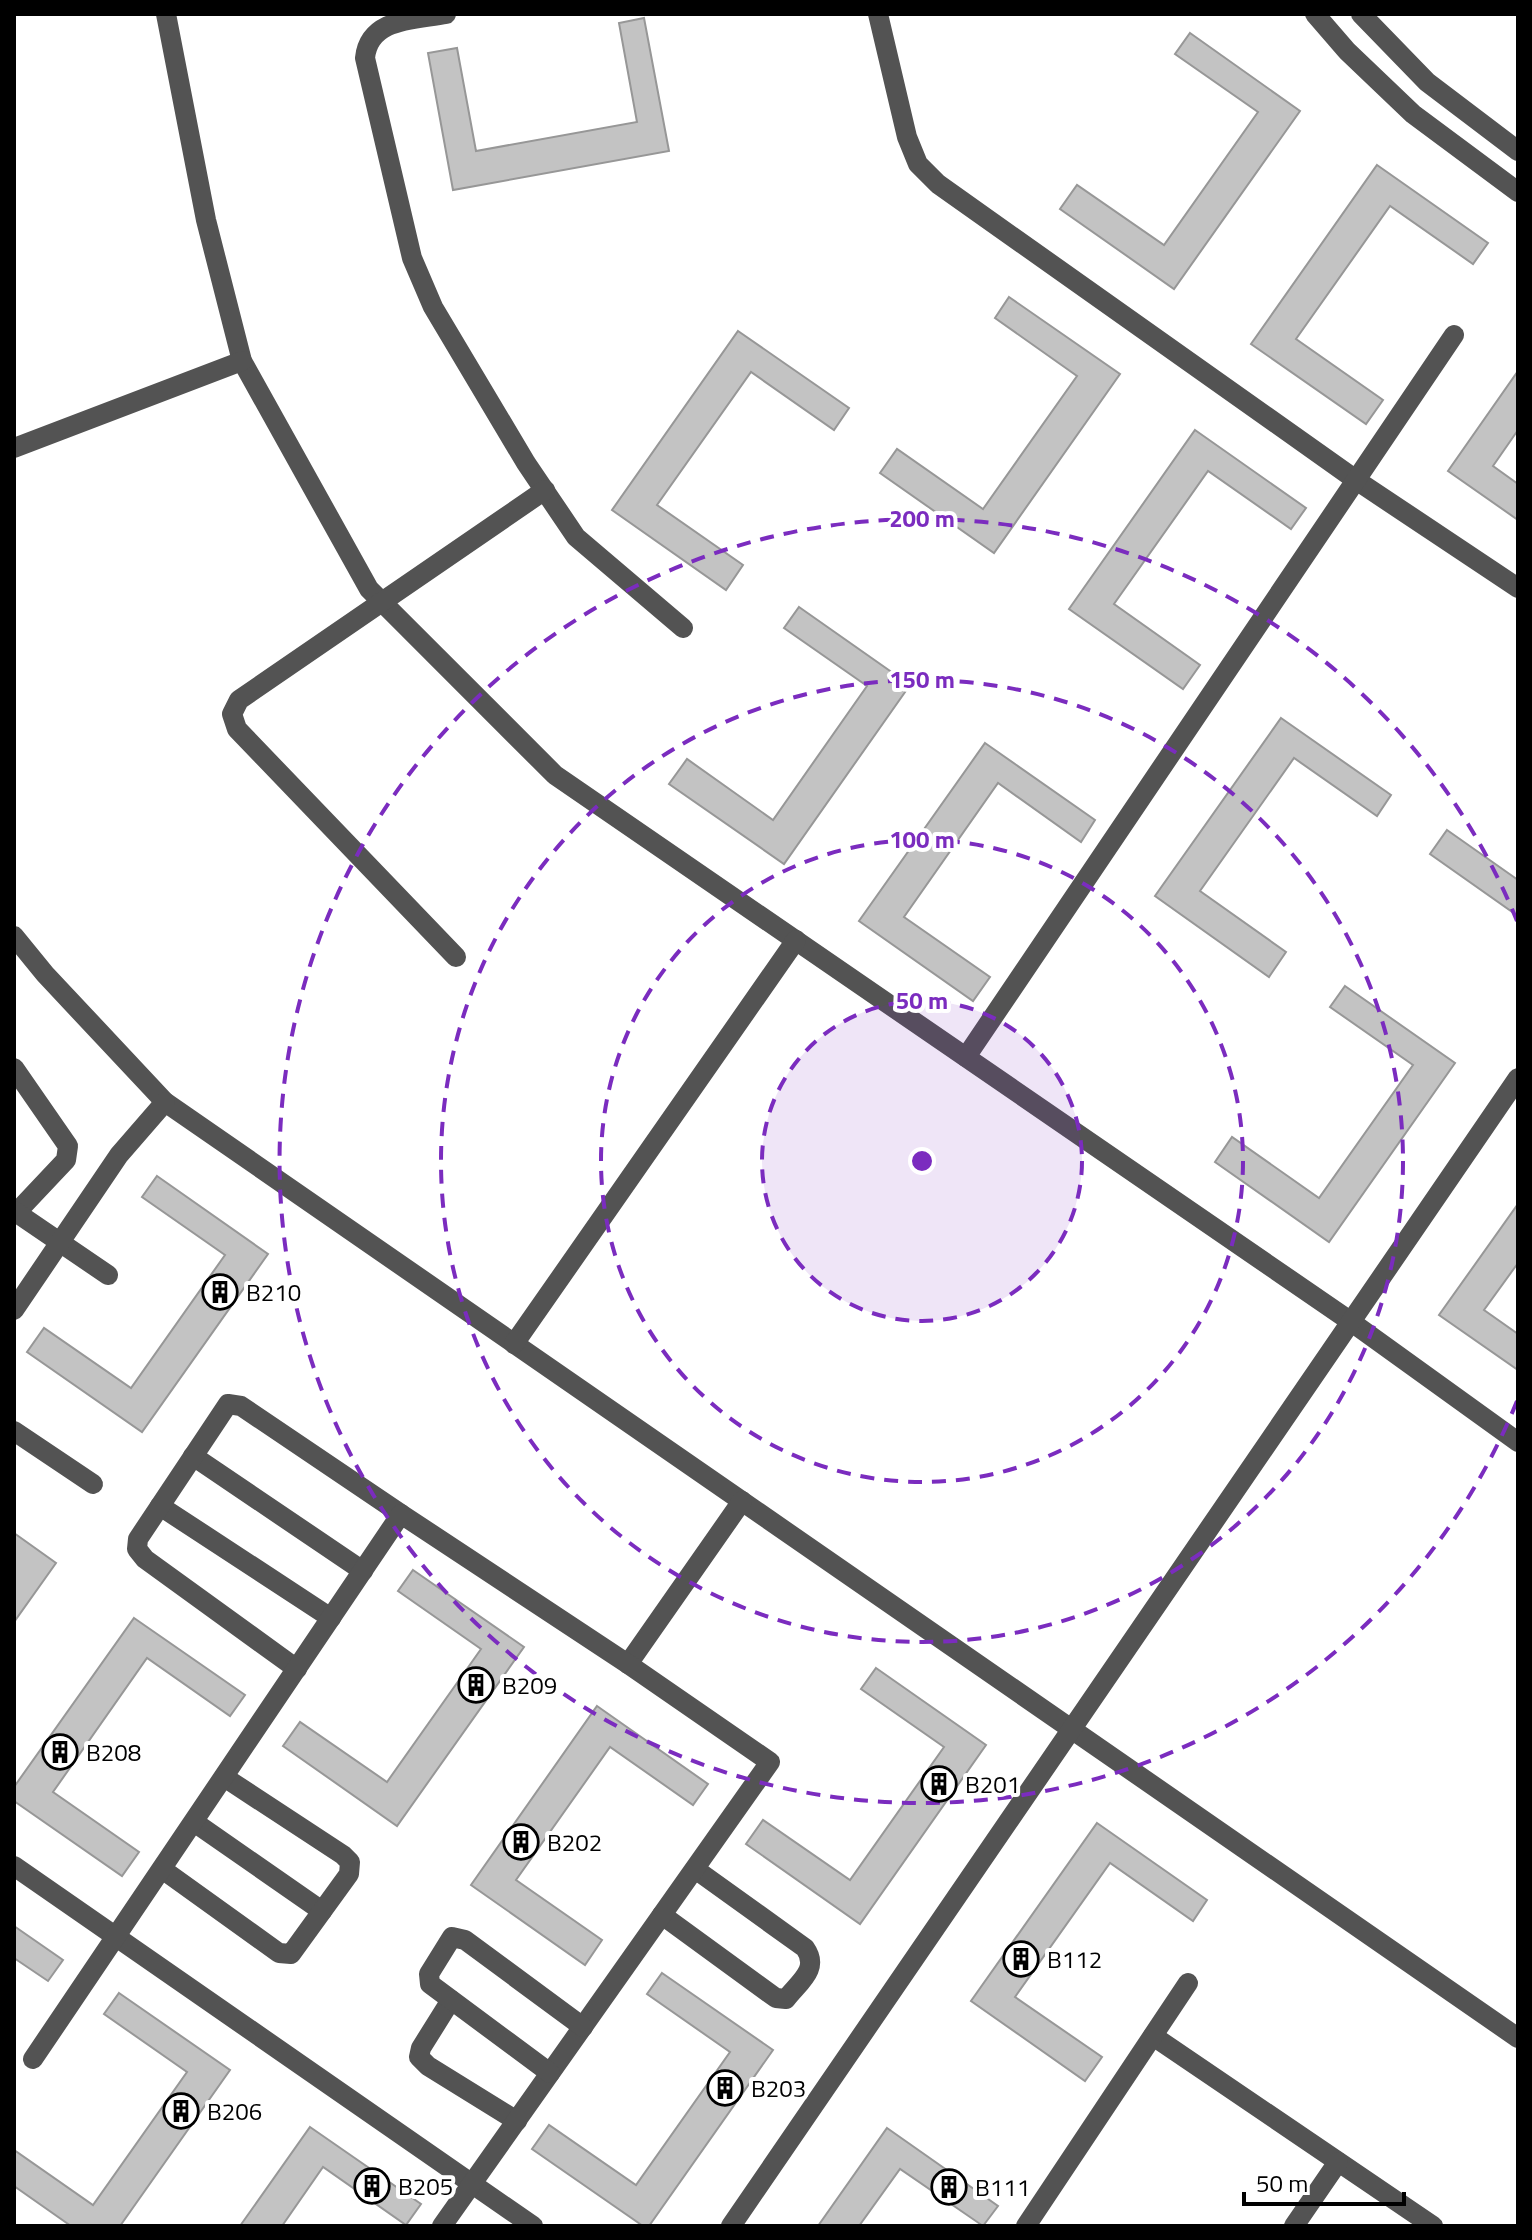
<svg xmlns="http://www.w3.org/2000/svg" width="1532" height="2240" viewBox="0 0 1532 2240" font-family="'Titillium Web',sans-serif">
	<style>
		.building { fill: #c3c3c3; stroke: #979797; stroke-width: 2 }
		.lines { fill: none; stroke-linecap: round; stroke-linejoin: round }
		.minor { stroke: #535353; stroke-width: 20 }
		.ring { fill: none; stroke: #7b2cbf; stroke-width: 4; stroke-dasharray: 14 10 }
		.labels { text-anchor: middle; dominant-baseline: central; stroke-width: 8; stroke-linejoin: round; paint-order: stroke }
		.poi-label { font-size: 24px; fill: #000; stroke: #fff; text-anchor: start }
		.centre { fill: #7b2cbf; stroke: #fff; stroke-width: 4 }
		.ring-label { font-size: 24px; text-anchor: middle; font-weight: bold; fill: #7b2cbf; stroke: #fff; stroke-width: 8; stroke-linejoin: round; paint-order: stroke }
	</style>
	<rect width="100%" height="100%" fill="#fff"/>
	<!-- building -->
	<g class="building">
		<path d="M644 18 669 151 453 190 428 53 457 48 476 151 637 122 619 23Z"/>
		<path d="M1190 33 1300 111 1174 289 1060 209 1077 185 1164 245 1258 112 1175 54Z"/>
		<path d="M1377 165 1488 243 1473 264 1390 206 1296 339 1383 400 1366 424 1251 344Z"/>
		<path d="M1009 297 1120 374 994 553 880 473 897 449 983 509 1077 376 995 318Z"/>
		<path d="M738 331 849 408 834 430 751 372 657 505 743 565 726 590 612 510Z"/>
		<path d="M1518 371V430L1493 466 1518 484V520L1448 471Z"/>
		<path d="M1195 430 1306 508 1291 529 1208 471 1114 604 1200 665 1183 689 1069 609Z"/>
		<path d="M799 607 910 685 784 864 669 784 687 759 773 820 867 686 784 628Z"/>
		<path d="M1281 718 1391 795 1377 816 1294 758 1200 891 1286 952 1269 977 1155 896Z"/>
		<path d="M985 743 1095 820 1081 842 998 783 904 917 990 977 973 1001 859 921Z"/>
		<path d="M1447 830 1518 880V916L1430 854Z"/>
		<path d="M1345 986 1455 1063 1329 1242 1215 1162 1232 1137 1319 1198 1413 1065 1330 1007Z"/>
		<path d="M157 1176 268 1254 142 1432 27 1352 44 1328 131 1388 225 1255 142 1197Z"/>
		<path d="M1518 1204V1263L1484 1310 1518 1334V1370L1439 1315Z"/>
		<path d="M14 1533 56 1563 14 1622Z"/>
		<path d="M413 1570 524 1647 397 1826 283 1746 300 1722 387 1782 481 1649 398 1591Z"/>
		<path d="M134 1618 245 1695 230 1716 147 1658 53 1792 139 1852 122 1876 14 1801V1787Z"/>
		<path d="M876 1668 986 1745 860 1924 746 1844 763 1820 850 1880 944 1747 861 1689Z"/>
		<path d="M597 1706 708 1784 693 1805 610 1747 516 1880 602 1940 585 1965 471 1885Z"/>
		<path d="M1097 1823 1207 1900 1193 1921 1110 1863 1015 1997 1102 2057 1085 2081 971 2001Z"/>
		<path d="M14 1926 63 1960 48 1981 14 1958Z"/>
		<path d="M662 1973 773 2050 649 2226H643L532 2149 549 2125 636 2185 730 2052 647 1994Z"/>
		<path d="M119 1993 230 2070 120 2226H71L14 2186V2150L93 2205 187 2072 104 2014Z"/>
		<path d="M310 2127 421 2204 406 2225 323 2167 282 2226H240Z"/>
		<path d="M887 2128 998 2206 983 2226 900 2169 859 2226H818Z"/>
	</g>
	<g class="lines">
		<!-- minor -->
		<g class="minor">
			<path d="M166 14 206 220 242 361 369 589 555 775 1350 1321 1518 1442"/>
			<path d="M446 14C414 20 369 18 365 58L412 258 433 307 526 463 576 537 683 628"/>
			<path d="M878 14 907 137 918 164 938 184 1356 480 1518 588"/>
			<path d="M1315 14 1347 51 1413 114 1518 192"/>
			<path d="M1361 14 1427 82 1518 151"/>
			<path d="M14 448 242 361"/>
			<path d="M14 936 45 974 165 1102 1518 2038"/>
			<path d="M456 957 237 729 232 714 239 700 545 490"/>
			<path d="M966 1057 1454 335"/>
			<path d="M14 1068 68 1146 66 1160 16 1213"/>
			<path d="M14 1211 108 1275"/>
			<path d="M14 1310 119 1155 165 1102"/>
			<path d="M514 1344 796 940"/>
			<path d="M14 1431 93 1484"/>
			<path d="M193 1456 363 1571"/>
			<path d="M160 1506 331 1618"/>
			<path d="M628 1664 742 1501"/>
			<path d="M297 1669 145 1559 137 1549 138 1539 228 1404 241 1406 401 1514"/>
			<path d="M194 1822 322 1911"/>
			<path d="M14 1866 533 2226"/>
			<path d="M162 1869 279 1953 291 1954 349 1874 350 1862 343 1855 224 1777"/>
			<path d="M662 1915 776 1998 786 1999C799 1982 820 1969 805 1948L695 1869"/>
			<path d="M451 2000 421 2048 419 2057 428 2066 517 2121"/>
			<path d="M1153 2036 1433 2226"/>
			<path d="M33 2059 401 1514 628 1664 770 1762 442 2226"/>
			<path d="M550 2073 430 1984 429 1974 452 1937 465 1940 583 2027"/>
			<path d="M731 2226 1518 1078"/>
			<path d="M1026 2226 1188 1983"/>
			<path d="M1294 2226 1338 2162"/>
		</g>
	</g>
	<!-- distance rings -->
	<circle cx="922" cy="1161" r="160" fill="#7b2cbf" fill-opacity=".12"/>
	<g class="ring">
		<circle cx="922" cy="1161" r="160"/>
		<circle cx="922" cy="1161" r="321"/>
		<circle cx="922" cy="1161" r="481"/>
		<path d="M1517 1401A642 642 0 1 1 1517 921"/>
	</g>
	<!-- icons -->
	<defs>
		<symbol id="building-ring" viewBox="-11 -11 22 22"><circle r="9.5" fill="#fff" stroke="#000" stroke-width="1.5"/><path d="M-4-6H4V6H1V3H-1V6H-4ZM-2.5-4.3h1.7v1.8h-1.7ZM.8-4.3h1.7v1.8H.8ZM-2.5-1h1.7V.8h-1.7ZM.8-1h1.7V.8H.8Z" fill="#000"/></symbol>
	</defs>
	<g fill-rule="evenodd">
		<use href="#building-ring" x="200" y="1272" width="40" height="40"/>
		<use href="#building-ring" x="456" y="1665" width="40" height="40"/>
		<use href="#building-ring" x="40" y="1732" width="40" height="40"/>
		<use href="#building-ring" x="919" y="1764" width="40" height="40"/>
		<use href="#building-ring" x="501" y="1822" width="40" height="40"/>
		<use href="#building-ring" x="1001" y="1939" width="40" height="40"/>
		<use href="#building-ring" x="705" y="2068" width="40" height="40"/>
		<use href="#building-ring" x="161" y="2091" width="40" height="40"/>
		<use href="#building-ring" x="352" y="2166" width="40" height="40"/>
		<use href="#building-ring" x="929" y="2167" width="40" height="40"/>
	</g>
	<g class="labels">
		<!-- poi labels -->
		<g class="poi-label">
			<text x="246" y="1292">B210</text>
			<text x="502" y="1685">B209</text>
			<text x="86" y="1752">B208</text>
			<text x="965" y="1784">B201</text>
			<text x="547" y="1842">B202</text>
			<text x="1047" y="1959">B112</text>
			<text x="751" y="2088">B203</text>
			<text x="207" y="2111">B206</text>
			<text x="398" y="2186">B205</text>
			<text x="975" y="2187">B111</text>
		</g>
	</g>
	<circle cx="922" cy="1161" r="12" class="centre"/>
	<g class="ring-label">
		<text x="922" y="527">200 m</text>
		<text x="922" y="688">150 m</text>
		<text x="922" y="848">100 m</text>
		<text x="922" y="1009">50 m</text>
	</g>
	<!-- border -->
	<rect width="1532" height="2240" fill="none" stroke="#000000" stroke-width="32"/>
	<!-- scale -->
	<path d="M1244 2192v12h160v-12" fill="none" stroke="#000000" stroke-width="4"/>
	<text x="1256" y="2192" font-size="24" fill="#000000" stroke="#ffffff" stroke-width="6" paint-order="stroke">50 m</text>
</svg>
